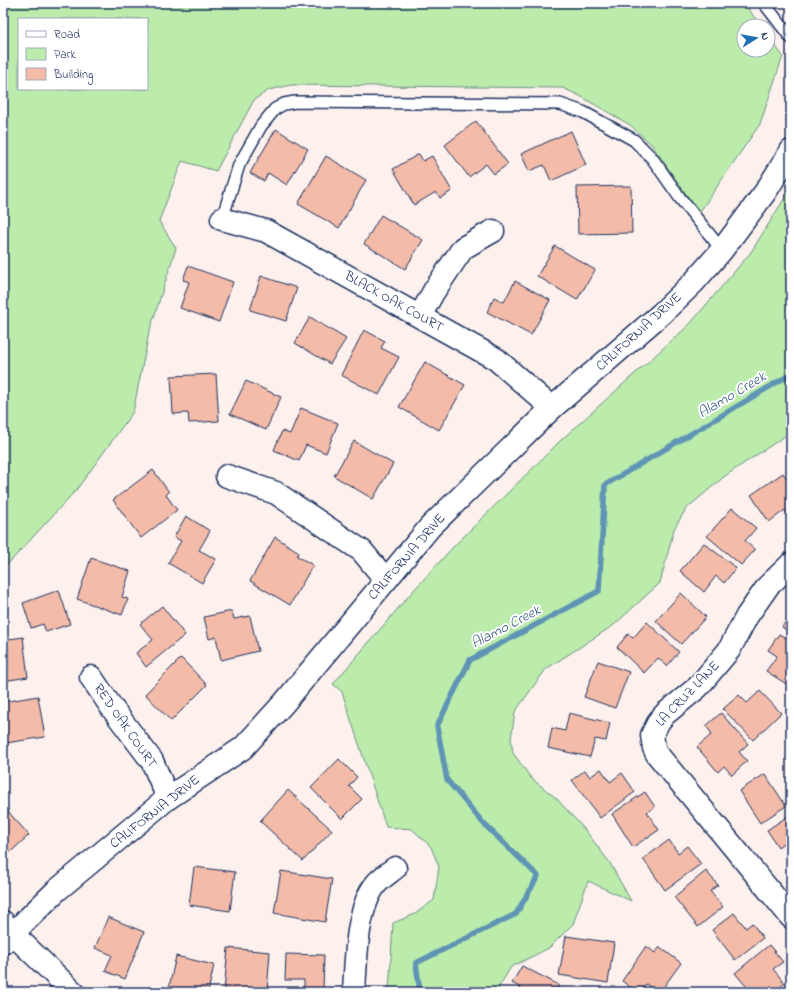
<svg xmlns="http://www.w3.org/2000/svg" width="794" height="995" viewBox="0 0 794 995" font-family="'Indie Flower',sans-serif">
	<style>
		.green { fill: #bbecab; stroke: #6b8e84; fill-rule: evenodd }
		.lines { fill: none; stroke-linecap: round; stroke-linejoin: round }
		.stream { stroke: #5f94b4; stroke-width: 5.5 }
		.building { fill: #f3bba8; stroke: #1b2f5e }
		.service-casing { stroke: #1b2f5e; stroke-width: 14 }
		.minor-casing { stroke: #1b2f5e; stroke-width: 25 }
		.tertiary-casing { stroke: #1b2f5e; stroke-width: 25 }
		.service { stroke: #fff; stroke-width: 11 }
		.minor { stroke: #fff; stroke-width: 22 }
		.tertiary { stroke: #fff; stroke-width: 22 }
		.labels { text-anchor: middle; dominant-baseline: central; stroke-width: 4; stroke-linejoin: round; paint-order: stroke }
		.street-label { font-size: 14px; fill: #1b2f5e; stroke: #fff }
		.water-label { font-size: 15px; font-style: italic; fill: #375982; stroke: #fff }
	</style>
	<rect width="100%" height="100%" fill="#fdf1ee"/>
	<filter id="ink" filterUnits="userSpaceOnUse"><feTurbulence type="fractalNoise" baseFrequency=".025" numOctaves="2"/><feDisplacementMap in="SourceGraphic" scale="8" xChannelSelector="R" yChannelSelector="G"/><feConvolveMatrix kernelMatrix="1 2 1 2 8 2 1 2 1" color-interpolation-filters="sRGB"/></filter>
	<g filter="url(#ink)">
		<!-- green -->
		<g class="green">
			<path d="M3 3H744L761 26H744V50H768V36L783 56 760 124 699 213 652 145 630 125 580 96 563 88 291 85 269 90 254 100 216 171 182 161 159 221 176 248 149 333 133 412 77 489 10 562 3 567ZM19 19H147V89H19Z"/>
			<path d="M791 188V432L725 476 686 509 674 529 660 583 614 625 546 669 515 712 511 739 513 753 531 778 556 798 586 831 610 863 631 901 588 881 573 924 549 948 511 967 499 987 498 992H389L393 923 415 914 434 900 439 867 431 847 412 829 386 827 342 692 333 684 413 591 454 546 561 440 689 325 751 252Z"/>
		</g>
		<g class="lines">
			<!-- stream -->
			<path class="stream" d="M420 992 416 963 516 914 538 876 484 824 447 780 437 726 470 660 599 591 605 485 791 374"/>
		</g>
		<!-- building -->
		<g class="building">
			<path d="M476 121 508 164 494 174 486 164 469 177 445 145Z"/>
			<path d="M276 129 308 149 287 185 268 173 264 181 250 173Z"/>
			<path d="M571 131 586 165 551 181 544 165 529 171 521 154Z"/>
			<path d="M419 154 423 161 432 156 452 191 440 198 436 192 414 205 393 169Z"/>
			<path d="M326 156 366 180 339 228 298 204Z"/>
			<path d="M631 186 632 233 578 234 577 187Z"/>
			<path d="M381 215 423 240 405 269 364 244Z"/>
			<path d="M555 246 595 270 577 300 537 276Z"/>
			<path d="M188 266 233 282 219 322 180 308 189 282 183 280Z"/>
			<path d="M261 276 297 288 286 321 250 310Z"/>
			<path d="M515 281 550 300 531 335 487 312 494 297 504 302Z"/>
			<path d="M310 317 346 339 330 364 295 343Z"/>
			<path d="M364 330 385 341 381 348 399 357 379 395 341 375Z"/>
			<path d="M425 362 465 385 439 430 399 407Z"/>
			<path d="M216 374 219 421 189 423 188 413 173 414 171 376Z"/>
			<path d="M246 381 281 397 266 430 230 414Z"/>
			<path d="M301 408 338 423 326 453 306 445 299 461 274 450 282 431 290 434Z"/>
			<path d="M354 441 393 464 373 499 334 476Z"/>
			<path d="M153 470 169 492 166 495 177 510 141 538 113 500Z"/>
			<path d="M783 473 791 485V518L785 510 769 522 751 495Z"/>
			<path d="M732 508 756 528 745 541 755 550 741 565 707 536Z"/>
			<path d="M186 516 210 531 199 550 216 559 202 583 168 563 181 541 174 537Z"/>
			<path d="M275 537 299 552 297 556 313 565 290 605 250 581Z"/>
			<path d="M704 543 736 568 724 583 716 576 704 592 680 571Z"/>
			<path d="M91 558 130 571 122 597 128 599 122 615 77 599Z"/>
			<path d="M59 590 70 624 46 632 43 624 31 628 23 603Z"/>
			<path d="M681 593 706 617 681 644 656 621Z"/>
			<path d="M162 606 185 635 146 667 136 653 153 640 140 624Z"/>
			<path d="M232 611 234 619 250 616 258 651 221 660 216 637 209 639 204 617Z"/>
			<path d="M791 614V634L782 627Z"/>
			<path d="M647 622 679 652 667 666 658 658 644 673 617 647 628 634 633 638Z"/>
			<path d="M779 634 791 641V687L766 671 777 656 768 650Z"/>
			<path d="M23 637 28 677 3 681V640Z"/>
			<path d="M181 658 207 685 171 721 145 694Z"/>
			<path d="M598 661 629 672 615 708 584 697Z"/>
			<path d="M760 691 781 713 753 740 723 709 739 695 747 703Z"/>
			<path d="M38 696 45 737 6 743 3 727V702Z"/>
			<path d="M569 713 610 723 606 741 595 739 590 757 548 748 552 728 565 731Z"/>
			<path d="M721 713 748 744 739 752 747 761 732 775 724 766 718 772 697 747 712 734 706 726Z"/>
			<path d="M339 759 357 777 349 786 362 799 342 819 311 788Z"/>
			<path d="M601 769 610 782 622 773 635 792 600 818 572 780 585 770 590 777Z"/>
			<path d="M765 774 786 806 760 823 739 791Z"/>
			<path d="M288 790 332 830 303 861 260 821Z"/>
			<path d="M645 792 655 807 647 812 659 830 633 847 612 814Z"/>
			<path d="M4 807 29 835 3 859V808Z"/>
			<path d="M791 814V844L788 840 778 847 767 830Z"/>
			<path d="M669 840 678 853 687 846 701 864 665 890 643 859Z"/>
			<path d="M194 867 235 872 230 911 189 905Z"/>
			<path d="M281 871 332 879 325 922 274 913Z"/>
			<path d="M706 871 718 885 710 891 723 907 698 927 674 897Z"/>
			<path d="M734 913 746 928 752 923 763 938 735 960 712 930Z"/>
			<path d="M108 917 144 932 125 979 105 971 112 955 95 948Z"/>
			<path d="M566 936 614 943 608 983 559 975Z"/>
			<path d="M769 945 783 962 773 969 785 983 774 992H751L735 973Z"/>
			<path d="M646 946 655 953 660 947 681 963 660 992H657L646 984 640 992H637L622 981Z"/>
			<path d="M228 948 270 952 267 992 224 991Z"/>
			<path d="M286 954 324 955 323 992H304V980H285Z"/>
			<path d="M176 956 214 965 208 992H168Z"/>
			<path d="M522 966 559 985 555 992H518L521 988 512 983Z"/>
		</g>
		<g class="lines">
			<defs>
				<g id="service">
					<path d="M764 3 791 38"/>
					<path d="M222 219 239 165 261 126 275 109 284 104 295 102 560 104 583 112 634 140 652 158 680 198 722 250"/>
				</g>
				<g id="minor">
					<path d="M222 219 266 231 496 359 552 408"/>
					<path d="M420 316 434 291 463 248 493 231"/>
					<path d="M227 476 276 493 362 551 386 580"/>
					<path d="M791 564 768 586 747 616 729 650 698 687 665 714 659 721 652 735 654 748 657 754 791 917"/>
					<path d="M91 677 112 708 152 761 168 798"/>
					<path d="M3 922 13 934 73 992"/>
					<path d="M354 992C356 961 356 909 376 884 381 878 389 873 395 868"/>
				</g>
				<path id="tertiary" d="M3 943 56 891 168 798 243 748 284 703 430 527 552 408 662 313 694 282 722 250 766 191 791 151"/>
			</defs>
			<!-- service casing -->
			<use href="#service" class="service-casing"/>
			<!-- minor casing -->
			<use href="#minor" class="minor-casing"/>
			<!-- tertiary casing -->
			<use href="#tertiary" class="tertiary-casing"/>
			<!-- service -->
			<use href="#service" class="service"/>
			<!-- minor -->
			<use href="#minor" class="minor"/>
			<!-- tertiary -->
			<use href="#tertiary" class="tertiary"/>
		</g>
	</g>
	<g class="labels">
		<!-- street labels -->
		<g class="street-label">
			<text transform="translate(394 302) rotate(29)">BLACK OAK COURT</text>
			<text transform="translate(639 332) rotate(-42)">CALIFORNIA DRIVE</text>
			<text transform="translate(407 557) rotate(-49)">CALIFORNIA DRIVE</text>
			<text transform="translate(688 694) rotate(-46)">LA CRUZ LANE</text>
			<text transform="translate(125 726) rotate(55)">RED OAK COURT</text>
			<text transform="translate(155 812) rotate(-38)">CALIFORNIA DRIVE</text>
		</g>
		<!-- water labels -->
		<g class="water-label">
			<text transform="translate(732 395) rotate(-31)">Alamo Creek</text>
			<text transform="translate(506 627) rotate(-28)">Alamo Creek</text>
		</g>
	</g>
	<!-- margin -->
	<rect width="794" height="995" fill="none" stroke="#fff" stroke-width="16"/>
	<rect x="8" y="8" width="778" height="979" fill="none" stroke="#1b2f5e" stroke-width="1.5" filter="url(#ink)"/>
	<!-- legend -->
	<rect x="18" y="18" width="130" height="72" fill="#ffffff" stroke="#a4acbf"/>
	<rect x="26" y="31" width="20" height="6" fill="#ffffff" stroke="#a4acbf"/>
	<text x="54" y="38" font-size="12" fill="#1b2f5e">Road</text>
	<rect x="26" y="48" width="20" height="12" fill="#bbecab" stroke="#a4acbf"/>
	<text x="54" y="58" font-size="12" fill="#1b2f5e">Park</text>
	<rect x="26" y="68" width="20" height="12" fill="#f3bba8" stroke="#a4acbf"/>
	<text x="54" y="78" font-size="12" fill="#1b2f5e">Building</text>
	<!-- north arrow -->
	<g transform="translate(756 38) rotate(79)"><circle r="19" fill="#ffffff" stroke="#a4acbf"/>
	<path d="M0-3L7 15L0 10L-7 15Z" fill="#1f6fb2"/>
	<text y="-6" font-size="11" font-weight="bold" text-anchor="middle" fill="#1b2f5e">N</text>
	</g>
</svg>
